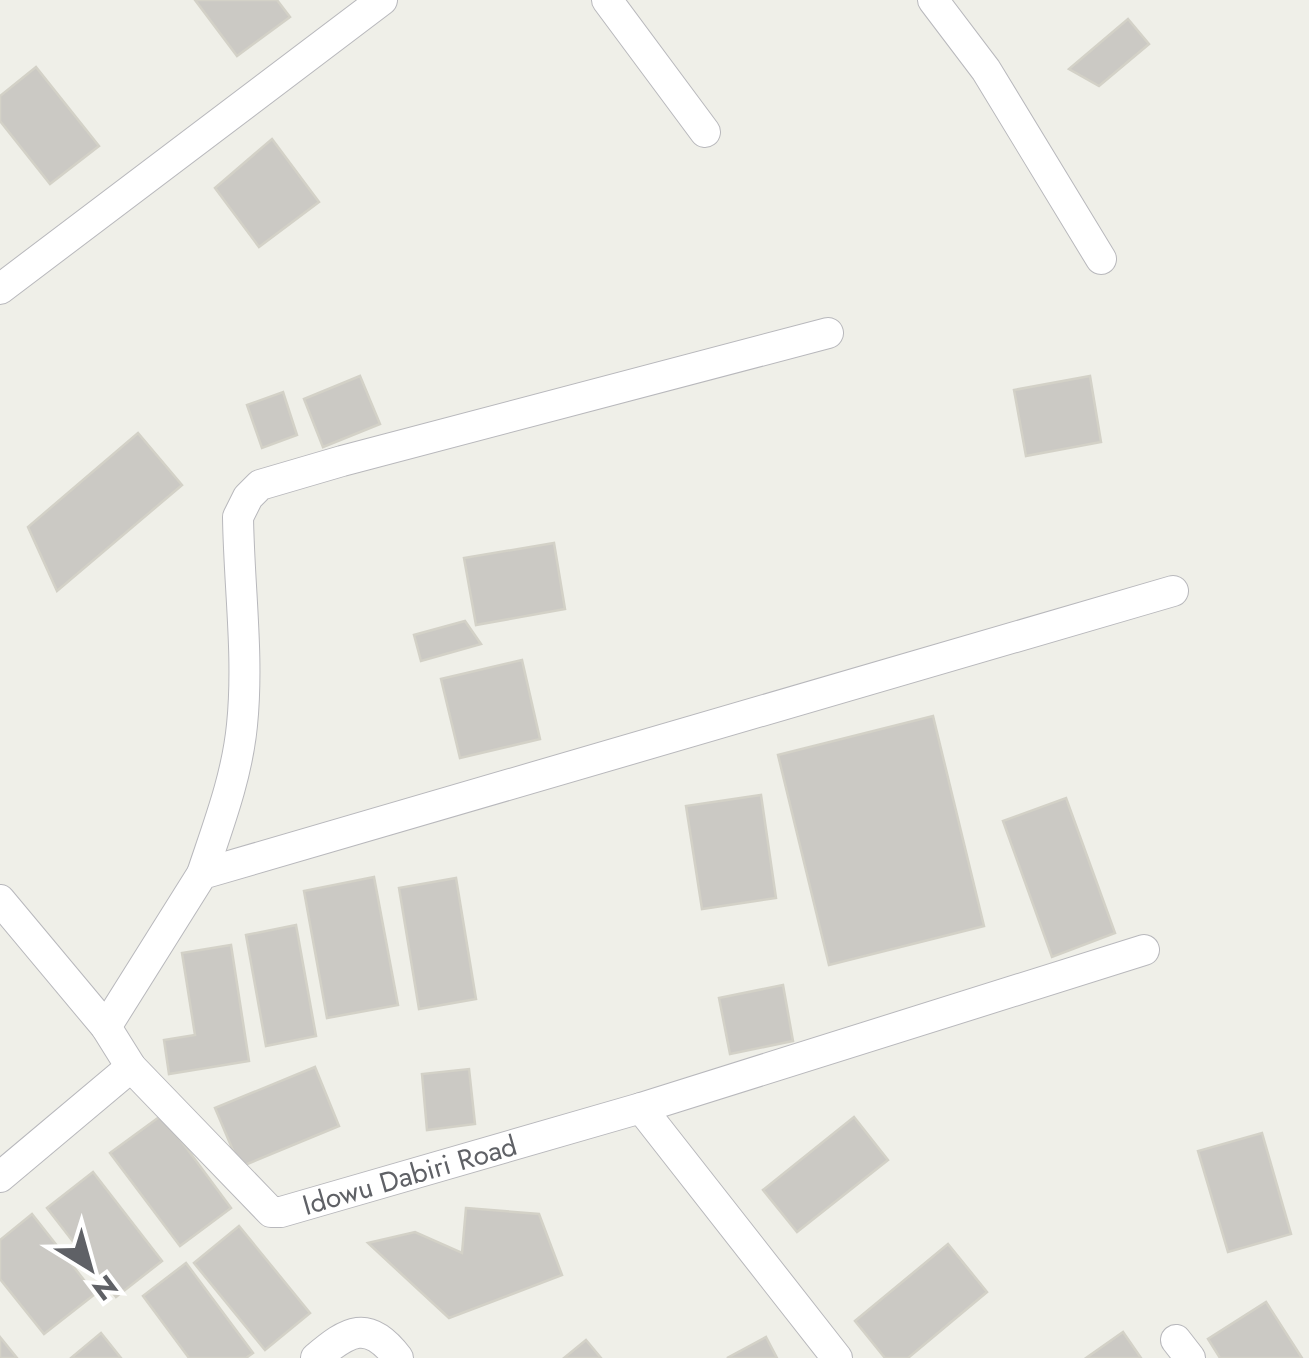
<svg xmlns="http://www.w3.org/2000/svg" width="1309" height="1358" viewBox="0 0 1309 1358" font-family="Jost,sans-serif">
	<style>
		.building { fill: #cbc9c4; stroke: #d3d1c7; stroke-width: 2.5 }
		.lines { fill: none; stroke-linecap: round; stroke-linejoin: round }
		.minor-casing { stroke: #b8b8bc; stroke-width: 32 }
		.minor { stroke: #fff; stroke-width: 30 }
		.labels { text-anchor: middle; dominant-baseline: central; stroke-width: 8; stroke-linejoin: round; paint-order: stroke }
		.street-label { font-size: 28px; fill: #5f6166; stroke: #fff }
	</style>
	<rect width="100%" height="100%" fill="#efefe8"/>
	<!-- building -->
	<g class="building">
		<path d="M195 0H277L290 17 237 56Z"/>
		<path d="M1128 19 1149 44 1099 86 1069 69Z"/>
		<path d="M36 67 99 146 50 184 0 121V96Z"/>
		<path d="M272 139 319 202 259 247 215 188Z"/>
		<path d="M360 376 380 424 323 447 304 399Z"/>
		<path d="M1090 376 1101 442 1026 456 1014 390Z"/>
		<path d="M283 392 297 435 262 448 247 405Z"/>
		<path d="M138 433 182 485 57 591 28 527Z"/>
		<path d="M554 543 565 609 476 625 464 558Z"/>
		<path d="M465 621 481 644 421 661 414 635Z"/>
		<path d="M522 660 540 739 460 758 441 679Z"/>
		<path d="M933 716 984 926 829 965 778 755Z"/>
		<path d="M761 795 776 898 702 909 686 806Z"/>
		<path d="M1066 798 1115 933 1052 957 1003 821Z"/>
		<path d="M374 877 398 1005 327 1018 304 891Z"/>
		<path d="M456 878 476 999 419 1009 399 888Z"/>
		<path d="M296 925 316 1036 266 1046 246 935Z"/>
		<path d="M231 945 249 1061 169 1074 164 1040 195 1035 182 953Z"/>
		<path d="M783 985 793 1041 730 1054 719 998Z"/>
		<path d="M315 1067 339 1126 240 1167 215 1108Z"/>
		<path d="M469 1069 475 1124 427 1130 422 1074Z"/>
		<path d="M162 1115 231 1208 180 1246 110 1153Z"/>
		<path d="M854 1117 888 1160 797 1232 763 1190Z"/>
		<path d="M1262 1133 1291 1234 1228 1252 1198 1151Z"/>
		<path d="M93 1172 162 1261 116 1297 47 1208Z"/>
		<path d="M466 1208 539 1214 562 1275 449 1318 368 1243 415 1232 462 1253Z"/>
		<path d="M32 1214 95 1294 44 1334 0 1279V1240Z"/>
		<path d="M239 1226 310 1313 265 1350 194 1263Z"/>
		<path d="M948 1244 987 1292 908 1358H885L855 1321Z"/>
		<path d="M186 1263 253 1353 246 1358H189L143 1296Z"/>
		<path d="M1266 1302 1302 1358H1220L1208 1339Z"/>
		<path d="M1123 1332 1141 1358H1086Z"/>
		<path d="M101 1333 121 1358H71Z"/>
		<path d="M0 1337 17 1358H0Z"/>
		<path d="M766 1337 777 1358H727Z"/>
		<path d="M586 1340 601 1358H564Z"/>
	</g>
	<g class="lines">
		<defs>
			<g id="minor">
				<path d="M607 0 705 132"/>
				<path d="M933 0 986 70 1101 259"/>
				<path d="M0 289 382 0"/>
				<path d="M202 874C218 826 237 777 242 725 249 657 239 586 238 517L248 497 260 485 342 461 828 333"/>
				<path id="s1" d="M0 900 106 1027 131 1067 271 1212H281L641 1108 837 1358"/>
				<path d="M106 1027 202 874 1173 591"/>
				<path d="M641 1108 1144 950"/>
				<path d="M0 1177 131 1067"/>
				<path d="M1176 1340 1190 1358"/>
				<path d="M316 1358C348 1331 368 1318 398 1358"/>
			</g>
		</defs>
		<!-- minor casing -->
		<use href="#minor" class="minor-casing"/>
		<!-- minor -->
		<use href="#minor" class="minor"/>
	</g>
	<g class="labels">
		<!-- street labels -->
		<g class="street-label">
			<text stroke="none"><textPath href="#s1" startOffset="558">Idowu Dabiri Road</textPath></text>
		</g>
	</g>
	<!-- north arrow -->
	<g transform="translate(90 1268) rotate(143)" stroke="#ffffff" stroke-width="8" paint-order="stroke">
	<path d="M0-8L18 38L0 25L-18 38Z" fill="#5f6166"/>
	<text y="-15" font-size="28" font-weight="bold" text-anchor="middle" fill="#5f6166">N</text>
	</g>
</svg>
